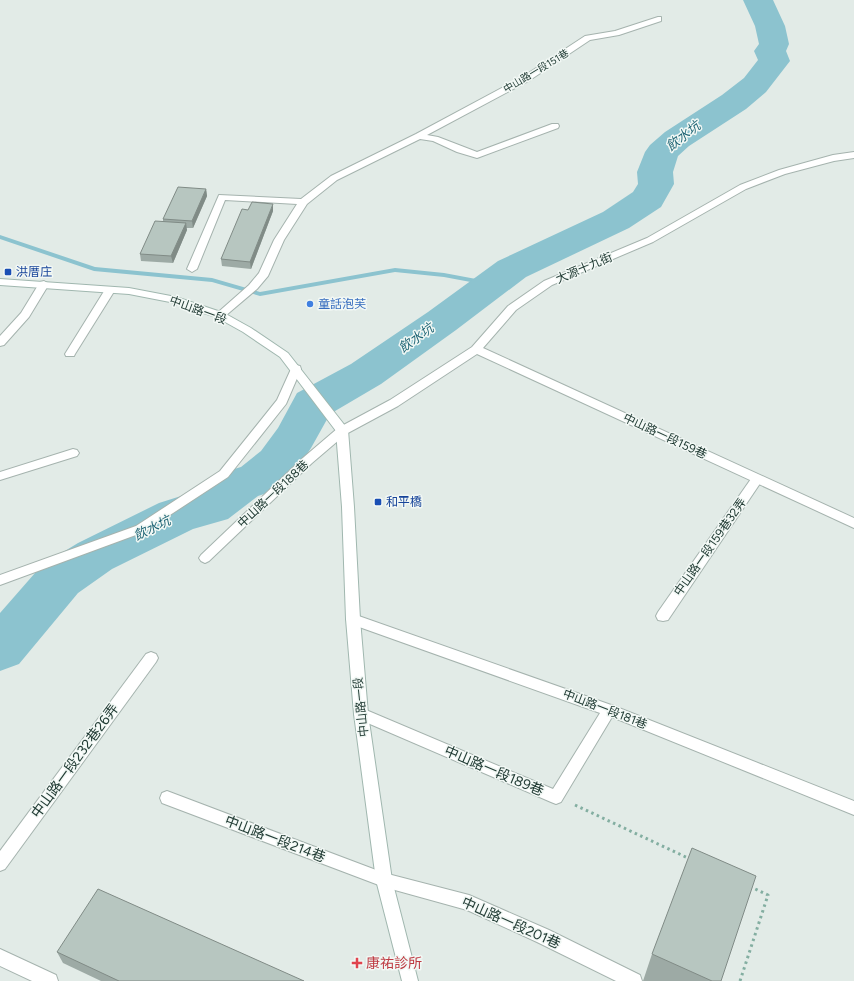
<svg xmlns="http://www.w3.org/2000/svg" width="854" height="981" viewBox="0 0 854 981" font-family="Figtree,'Noto Sans TC',sans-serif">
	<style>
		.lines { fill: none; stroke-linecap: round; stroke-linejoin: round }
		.stream { fill: #8cc3cf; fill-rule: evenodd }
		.river { fill: #8cc3cf; fill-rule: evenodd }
		.service-casing { stroke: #a5b3ae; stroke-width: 2 }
		.minor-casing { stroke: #a5b3ae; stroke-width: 2 }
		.secondary-casing { stroke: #a0b7af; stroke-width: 2 }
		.path { stroke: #83aea1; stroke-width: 3; stroke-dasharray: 2.5 3.5; stroke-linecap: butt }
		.service { fill: #fff; fill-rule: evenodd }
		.minor { fill: #fff; fill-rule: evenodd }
		.secondary { fill: #fff; fill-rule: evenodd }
		.wall { fill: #9daaa5 }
		.shaded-wall { fill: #808b86 }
		.building { fill: #b7c6c0; stroke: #808b86 }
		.transit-dot { fill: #1a4fb4; stroke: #f2f8f5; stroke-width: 1.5 }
		.shop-dot { fill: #3f7fe0; stroke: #f2f8f5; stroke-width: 1.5 }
		.health-dot { fill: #e0444e; stroke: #f2f8f5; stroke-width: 1.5 }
		.labels { text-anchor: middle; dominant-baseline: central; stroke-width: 3; stroke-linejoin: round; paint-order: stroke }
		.far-street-label { font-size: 10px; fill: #223c35; stroke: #f2f8f5 }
		.street-label { font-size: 12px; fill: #223c35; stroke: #f2f8f5 }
		.transit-label { font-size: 12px; fill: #164399; stroke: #f2f8f5; text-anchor: start }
		.shop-label { font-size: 12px; fill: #366cbe; stroke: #f2f8f5; text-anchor: start }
		.water-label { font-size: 13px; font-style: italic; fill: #1f6575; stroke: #f2f8f5 }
		.near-street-label { font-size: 14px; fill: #223c35; stroke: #f2f8f5 }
		.near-health-label { font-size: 14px; fill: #be3a42; stroke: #f2f8f5; text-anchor: start }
	</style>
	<rect width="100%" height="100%" fill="#e2ebe7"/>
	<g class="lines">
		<!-- stream -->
		<path class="stream" d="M0 235 95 267 212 278 260 292 395 268 444 273 492 282 495 284 492 286 444 277 395 272 260 296 212 282 94 271 0 239Z"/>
		<!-- river -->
		<path class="river" d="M743 0H773L785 26 789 44 786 51 790 61 766 92 746 109 689 146 678 156 673 172 674 184 661 207 629 228 526 277 456 330 381 384 330 414 311 448 293 475 273 491 258 496 228 519 193 529 112 569 78 593 19 664 0 671V613L42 565 78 543 159 503 200 490 224 472 241 467 261 451 278 428 297 393 351 364 428 312 498 261 603 212 633 192 638 184 637 172 645 152 650 145 665 132 722 95 744 78 758 60 754 51 759 44 755 26Z"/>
		<defs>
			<g id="service">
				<path d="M658 17H661V21L619 35 590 40 530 80 427 135 438 137 477 152 552 124H558L559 126 558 128 477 158 457 152 433 141 420 139 337 180 307 204 284 240 268 276 257 289 224 317 220 318 215 315 249 285 259 273 274 240 297 204 225 200 197 269 192 272 187 269 219 195 301 199 331 176 416 134 524 76 585 36 615 31Z"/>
				<path d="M44 281 49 284 29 317 4 345 0 346V336L21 313 40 282Z"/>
				<path d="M110 287 115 290 75 354 74 356H66L65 354 106 288Z"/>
				<path d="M296 365 300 366 301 369 286 404 228 477 144 532 0 585V575L136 526 220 471 277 400 291 369 292 366Z"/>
				<path d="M342 427 346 428 348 431 346 434 312 463 209 561 205 563 201 561 199 558 201 555 304 457 338 428Z"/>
				<path d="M73 449 77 450 79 453 77 456 0 480V472Z"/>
				<path d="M757 475 761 476 763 479 761 482 668 620 663 621 658 620 656 616 658 612 753 476Z"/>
				<path d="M353 614 614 706 854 801V815L612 717 561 802 556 804 551 802 356 718 354 714 356 710 361 708 366 710 553 789 600 713 348 623 346 619 348 615Z"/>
				<path d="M151 652 156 654 158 658 156 662 5 869 0 871V851L146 654Z"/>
				<path d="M167 791 384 873 469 895 549 930 640 975 642 981H616L537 942 467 910 384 887 162 803 160 798 162 793Z"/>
				<path d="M0 949 56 975 58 981H32L0 966Z"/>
			</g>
			<path id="minor" d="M854 152V158L834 161 785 174 746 189 653 242 552 285 516 310 483 348 854 518V528L477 354 398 406 346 434H338L336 431 338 428 390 400 472 347 508 306 544 281 647 238 740 185 779 170 833 155Z"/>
			<path id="secondary" d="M0 279 129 288 176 297 224 313 251 328 288 353 346 427 348 430 354 507 360 619 368 714 392 880 418 981H402L376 880 354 714 346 619 342 507 336 431 280 357 243 332 216 317 170 302 129 294 0 285Z"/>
		</defs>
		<!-- service casing -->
		<use href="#service" class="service-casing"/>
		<!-- minor casing -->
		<use href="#minor" class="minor-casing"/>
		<!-- secondary casing -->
		<use href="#secondary" class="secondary-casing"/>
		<!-- path -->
		<g class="path">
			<path d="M575 805 690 859"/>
			<path d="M740 981 768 895 749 886"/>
		</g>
		<!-- service -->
		<use href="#service" class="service"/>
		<!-- minor -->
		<use href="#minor" class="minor"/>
		<!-- secondary -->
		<use href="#secondary" class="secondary"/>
	</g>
	<!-- wall -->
	<g class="wall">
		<path d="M206 189 207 196 193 228H186L187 230 173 263 141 261 140 254 163 222V219Z"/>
		<path d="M248 210 273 211 251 269 222 266 221 259Z"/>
		<path d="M57 952 304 981H101L63 963Z"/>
		<path d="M652 954 721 981H643Z"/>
	</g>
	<!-- shaded-wall -->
	<g class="shaded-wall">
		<path d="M206 189 207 196 193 228 192 221Z"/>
		<path d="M273 204V211L251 269 250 262Z"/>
		<path d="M186 223 187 230 173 263 171 256Z"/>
	</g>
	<!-- building -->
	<g class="building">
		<path d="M178 187 206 189 192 221 163 219Z"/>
		<path d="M252 202 273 204 250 262 221 259 242 209 248 210Z"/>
		<path d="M155 221 186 223 171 256 140 254Z"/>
		<path d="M692 848 756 876 721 981H712L652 954Z"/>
		<path d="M98 889 304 981H119L57 952Z"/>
	</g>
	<!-- markers -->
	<g class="transit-dot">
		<rect x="4" y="268" width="8" height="8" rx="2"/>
		<rect x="374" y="498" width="8" height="8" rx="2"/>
	</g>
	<circle class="shop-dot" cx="310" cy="304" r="4"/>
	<path class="health-dot" d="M355 957h4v4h4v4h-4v4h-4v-4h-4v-4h4z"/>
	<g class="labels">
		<!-- far-street labels -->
		<g class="far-street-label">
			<text transform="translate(536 71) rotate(-31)">中山路一段151巷</text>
		</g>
		<!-- street labels -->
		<g class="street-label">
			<text transform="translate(584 268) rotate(-23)">大源十九街</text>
			<text transform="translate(198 310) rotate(20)">中山路一段</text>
			<text transform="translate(665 436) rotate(25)">中山路一段159巷</text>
			<text transform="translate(273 494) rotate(-43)">中山路一段188巷</text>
			<text transform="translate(710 547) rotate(-55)">中山路一段159巷32弄</text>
			<text transform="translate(361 707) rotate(-96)">中山路一段</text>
			<text transform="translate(605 709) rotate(21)">中山路一段181巷</text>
		</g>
		<!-- transit labels -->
		<g class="transit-label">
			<text x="16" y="272">洪厝庄</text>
			<text x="386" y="502">和平橋</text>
		</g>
		<!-- shop labels -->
		<g class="shop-label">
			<text x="318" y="304">童話泡芙</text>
		</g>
		<!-- water labels -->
		<g class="water-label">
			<text transform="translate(683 136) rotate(-38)">飲水坑</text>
			<text transform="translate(416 338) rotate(-36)">飲水坑</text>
			<text transform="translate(152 528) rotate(-26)">飲水坑</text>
		</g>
		<!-- near-street labels -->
		<g class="near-street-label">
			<text transform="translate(75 761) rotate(-54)">中山路一段232巷26弄</text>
			<text transform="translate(494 771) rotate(23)">中山路一段189巷</text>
			<text transform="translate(275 839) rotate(21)">中山路一段214巷</text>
			<text transform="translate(511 923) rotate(24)">中山路一段201巷</text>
		</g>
		<!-- near-health labels -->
		<g class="near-health-label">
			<text x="366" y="963">康祐診所</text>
		</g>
	</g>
</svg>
